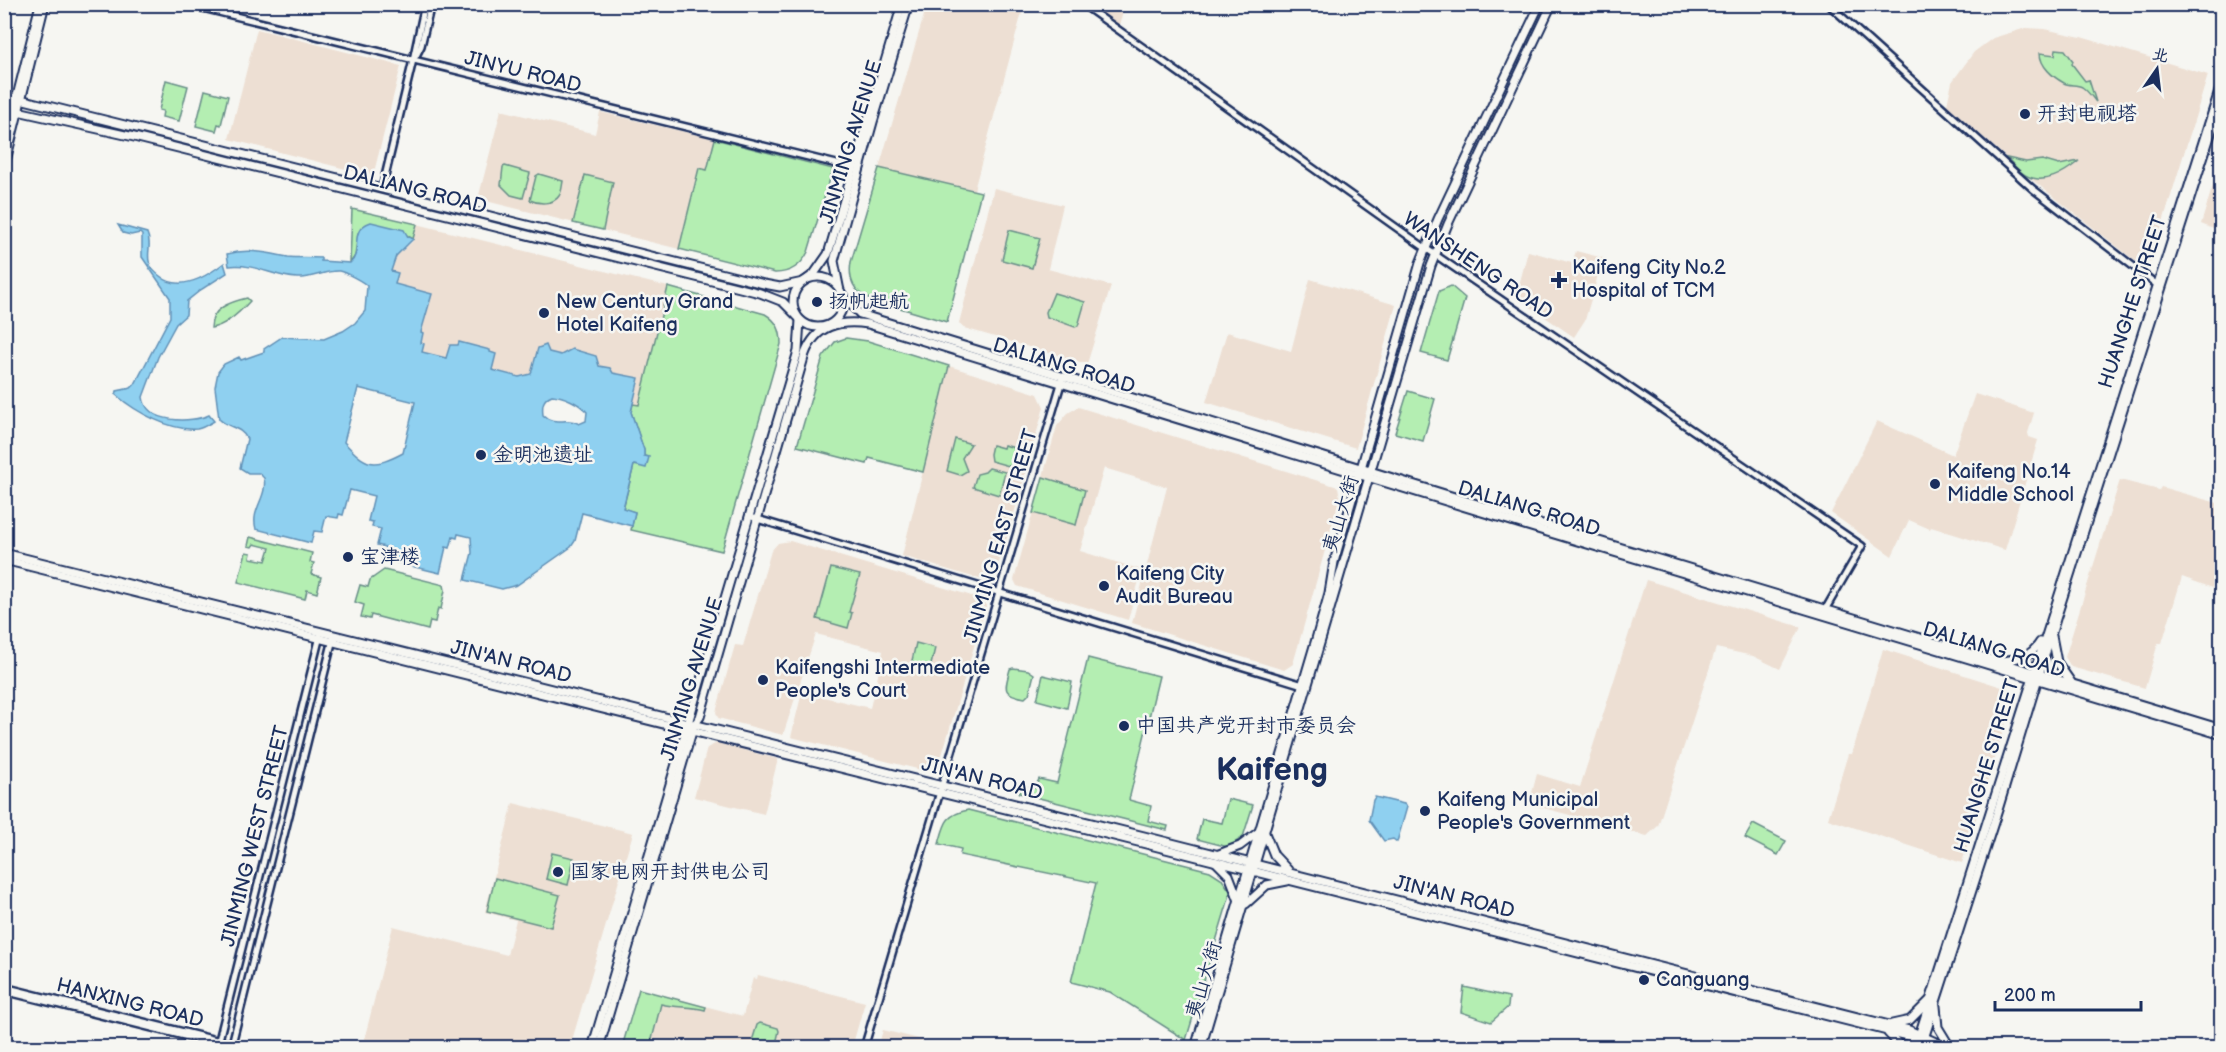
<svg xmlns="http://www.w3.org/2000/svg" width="2226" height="1052" viewBox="0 0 2226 1052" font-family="'Balsamiq Sans','LXGW WenKai TC',sans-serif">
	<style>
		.built { fill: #eddfd3 }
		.green { fill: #b4eeb2; stroke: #688e88; stroke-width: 1.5 }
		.water { fill: #8fd0f0; stroke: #6190b6; stroke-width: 1.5; fill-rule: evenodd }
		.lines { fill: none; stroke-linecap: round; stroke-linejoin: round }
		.minor-casing { stroke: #1b2f5e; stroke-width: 10 }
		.major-casing { stroke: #1b2f5e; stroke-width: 11 }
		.minor { stroke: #f6f6f2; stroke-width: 5 }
		.major { stroke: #f6f6f2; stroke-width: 7 }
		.poi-dot { fill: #1b2f5e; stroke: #f6f6f2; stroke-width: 2 }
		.labels { text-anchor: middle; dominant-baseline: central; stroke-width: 5; stroke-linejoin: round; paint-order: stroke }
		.street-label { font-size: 20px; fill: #1b2f5e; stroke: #f6f6f2 }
		.poi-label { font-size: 20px; fill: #1b2f5e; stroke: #f6f6f2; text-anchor: start }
		.town-label { font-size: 32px; font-weight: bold; fill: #1b2f5e; stroke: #f6f6f2 }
	</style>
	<rect width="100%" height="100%" fill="#f6f6f2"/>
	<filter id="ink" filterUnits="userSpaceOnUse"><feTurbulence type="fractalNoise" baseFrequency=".0167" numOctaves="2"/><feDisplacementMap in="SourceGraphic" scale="12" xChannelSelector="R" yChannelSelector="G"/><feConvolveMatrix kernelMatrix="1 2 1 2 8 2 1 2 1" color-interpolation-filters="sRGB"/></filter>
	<g filter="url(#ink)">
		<!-- built -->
		<g class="built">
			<path d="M927 5H1024L974 190 879 168Z"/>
			<path d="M1090 5H1125L1119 26Z"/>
			<path d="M2026 28 2044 29 2081 37 2208 75 2151 261 2138 263 2026 175 1947 105 1952 82 1974 52 1993 38Z"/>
			<path d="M257 29 401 66 373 176 229 139Z"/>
			<path d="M501 110 595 134 600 112 715 139 707 170 699 169 679 249 478 199Z"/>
			<path d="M2221 159 2222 232H2221L2201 224Z"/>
			<path d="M994 188 1063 205 1048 269 1111 286 1087 364 964 328 959 323Z"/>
			<path d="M417 224 668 287 639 405 633 404 639 378 613 373 609 368 599 366 596 356 572 349 561 355 549 352 531 375 520 377 492 370 490 350 460 342 446 358 421 352 423 334 395 284 391 271 396 256 412 242Z"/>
			<path d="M1528 251 1572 263 1576 251 1603 258 1585 320 1574 337 1516 297Z"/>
			<path d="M1310 279 1396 305 1356 448 1206 402 1227 332 1291 351Z"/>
			<path d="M949 366 1038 394 1044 407 1012 521 995 576 991 580 986 581 902 556Z"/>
			<path d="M1975 394 2034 413 2028 433 2029 437 2038 440 2005 550 1931 527 1930 529 1909 520 1892 556 1831 513 1877 421 1953 455Z"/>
			<path d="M1078 407 1338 487 1340 497 1293 664 1284 670 1132 623 1167 487 1104 468 1080 551 1142 570 1128 620 1017 586 1014 580 1057 426 1068 413Z"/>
			<path d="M2120 480 2159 490 2161 487 2221 504V591L2182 577 2162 643H2158L2145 688 2071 667 2065 657Z"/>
			<path d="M790 541 985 600 986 606 939 765 925 771 791 737 802 692 870 708 880 666 883 651 816 634 783 735 718 718 716 712 735 645 743 646 771 551 778 543Z"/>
			<path d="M1646 580 1801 627 1780 669 1753 656 1716 648 1658 826 1647 836 1529 804 1537 774 1580 787Z"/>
			<path d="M1883 649 2008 689 2013 700 1962 863 1828 819 1848 754H1852Z"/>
			<path d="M717 743 778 759 764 814 694 797 707 748Z"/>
			<path d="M513 803 633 833 570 1047 362 1048 393 926 507 955 516 920 485 912Z"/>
			<path d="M758 975 865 1002 852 1047 622 1048 639 989 743 1016 753 978 757 979Z"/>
			<path d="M883 1030 951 1047H878Z"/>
		</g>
		<!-- green -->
		<g class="green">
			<path d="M2056 49 2065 50 2073 61 2072 64 2085 81 2089 80 2096 102C2092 97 2088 91 2082 87 2076 84 2069 86 2064 83 2053 77 2040 66 2040 53L2055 55Z"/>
			<path d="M166 80 188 86 179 121 162 117 163 111 159 110Z"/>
			<path d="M205 90 228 96 221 125 218 124 216 131 196 126Z"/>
			<path d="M715 139 833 169 808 252C801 266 790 273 775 273L679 249 699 168 707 170Z"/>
			<path d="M2007 158 2026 162 2042 160 2059 165 2079 161C2064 173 2044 186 2025 175 2018 171 2012 163 2007 158Z"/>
			<path d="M505 166 530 173 523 198 511 195 501 185 503 167Z"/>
			<path d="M879 168 981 192 947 322 870 299C854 293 848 279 851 262Z"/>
			<path d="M539 174 563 181C562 186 562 192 559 196 553 205 538 204 530 200L536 176Z"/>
			<path d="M585 175 613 182 603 230 573 223Z"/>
			<path d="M352 209 417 224 413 239 405 234 358 233 355 256 350 263Z"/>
			<path d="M1009 230 1040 238 1032 268 1002 260Z"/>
			<path d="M1451 286 1465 298 1447 360 1421 353 1439 291Z"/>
			<path d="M668 287 765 314C777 321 781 330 781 344L722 551 631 530 635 512 623 509 634 465 648 457 644 456V450L631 412 633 404 639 405Z"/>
			<path d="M1054 293 1085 302 1078 326 1075 327 1047 317 1046 312Z"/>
			<path d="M247 298 250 301C240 312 226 326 211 328 211 308 230 302 247 298Z"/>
			<path d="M846 338 868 341 949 366 923 472 869 458 867 464 797 446 823 357 835 342Z"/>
			<path d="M1408 391 1435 399 1423 441 1395 433Z"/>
			<path d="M955 439 971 444 962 458 967 471 960 475 947 471Z"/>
			<path d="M992 445 1003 448 1004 445 1029 452 1025 464 1018 462 1016 468 991 461 990 454Z"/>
			<path d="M989 468 1005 472 999 495 973 487 977 474 985 472Z"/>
			<path d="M1043 477 1085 490 1076 525 1033 513Z"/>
			<path d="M250 537 312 553 310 562 314 563 311 574 321 577 317 593 307 590 305 599 238 582 246 552 251 553 250 558 266 561 270 548 254 544 252 547 248 546Z"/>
			<path d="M831 568 860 575 849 612 852 613 848 628 817 619Z"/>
			<path d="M384 570 444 585 445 590 441 609 438 608 435 622 430 621 428 630 371 615 370 619 361 617 364 605 355 602 360 585 368 587 370 580Z"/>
			<path d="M916 643 935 648 930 669 911 665Z"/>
			<path d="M1088 658 1159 676 1129 800 1151 806 1148 821 1168 826 1167 830 1019 793 1023 786 1035 788 1039 779 1057 783Z"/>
			<path d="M1013 668 1028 670 1034 674 1029 694 1025 698C1001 694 1005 689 1010 669Z"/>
			<path d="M1043 675 1072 682 1067 708 1037 700Z"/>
			<path d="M1228 799 1253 805 1243 837 1228 847 1197 839 1202 819 1222 823Z"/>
			<path d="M968 810 1210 871 1221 878 1230 891 1229 898 1186 1040 1110 992 1071 982 1096 883 960 855 961 849 939 844C945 823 945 815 968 810Z"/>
			<path d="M1753 824 1786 841 1778 855 1745 838Z"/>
			<path d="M552 853 574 858 568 885 546 879Z"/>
			<path d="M495 878 560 895 551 927 487 911Z"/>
			<path d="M1464 987 1509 997 1508 1007 1491 1022 1461 1012Z"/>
			<path d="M639 989 706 1007 705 1010C690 1006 677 1008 661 1004L650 1047H622Z"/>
			<path d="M760 1023 778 1028 779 1031 776 1044 773 1045 755 1041 753 1038 757 1025Z"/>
		</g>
		<!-- water -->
		<g class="water">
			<path d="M371 222 404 230 408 237 413 239 396 256 391 271 398 273 395 284 432 294 421 332 423 333 421 343 424 344 422 352 446 358 450 345H458L459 342 490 350V352L496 354 492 370 519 377 531 374 538 348 546 345 549 352 561 355 572 349 596 356 599 366 610 368 613 373 639 378 631 412 644 450V456L649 457 646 468 634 465 623 508 635 512 632 526 582 513 575 541 571 547 517 585 502 589 465 580 472 553 471 537 458 534 457 538 453 537 450 548 446 547 440 573 382 559 385 547 377 545 381 529 372 527 373 522 368 521 374 496 350 490 343 515 339 514 338 518 326 516 322 532 314 531 311 543 256 529C250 510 268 497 264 478L259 473H248L240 468 247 439C242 427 228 428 219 419L215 387 218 372 224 364 239 357 241 360 264 352V349L282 337 324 339 343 331 355 323 365 311 367 286C364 282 345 272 339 271 325 270 312 279 297 278 273 277 255 263 229 266L227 254C248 248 267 253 288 257 298 258 310 257 321 258V261L350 263C364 251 347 230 371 222ZM358 388 415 402 403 453C373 469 366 466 344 442ZM552 395C564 396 579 403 587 412L586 421 579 424C567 416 555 427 543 415 542 406 542 399 552 395Z"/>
			<path d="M118 225 147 233C152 243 147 251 149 261 150 268 155 272 160 276 180 293 206 277 224 263L227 273 202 289 187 301 186 315 176 324 158 357 143 397C146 424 192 423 209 415L214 421C209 424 203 428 197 429 170 431 136 412 116 395L117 391 131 388 135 384 170 317V298L142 257V235L140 233 131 235 123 233Z"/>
			<path d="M1375 797 1404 804 1407 807 1397 842 1393 839 1384 841 1369 820 1373 800Z"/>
		</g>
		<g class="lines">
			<defs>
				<g id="minor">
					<path d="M186 4 853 168"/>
					<path d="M1082 4 1421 245 1862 546 1825 610"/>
					<path d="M1828 4 2033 189 2156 284"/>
					<path d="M416 56 421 46 431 4"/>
					<path d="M382 189 413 60 425 4"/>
					<path d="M754 518 1303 685"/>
					<path d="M4 987 248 1048"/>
					<path d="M4 991 232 1048"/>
					<path d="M217 1048 320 636"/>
					<path d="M231 1048 333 639"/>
					<path d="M864 1048 1063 377"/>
				</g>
				<g id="major">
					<path d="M909 4 873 122 834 261 840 291 846 300 860 314 1526 519 2222 729"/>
					<path d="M4 95 764 284 780 287 803 282"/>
					<path d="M4 108 134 137 760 293 783 302 797 316"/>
					<path d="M4 148 40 4"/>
					<path d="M4 169 45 4"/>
					<circle cx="818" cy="302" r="25"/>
					<path d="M806 280 814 274 828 254 902 4"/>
					<path d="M4 553 1144 836 1909 1030 1949 1048"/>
					<path d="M4 560 1142 843 1907 1036 1934 1048"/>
					<path d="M2052 636 2057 662 2073 685"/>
					<path d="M2001 661C2018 659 2031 657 2040 642"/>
					<path d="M1265 833 1274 855 1288 870"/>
					<path d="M1219 854 1240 846 1261 830"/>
					<path d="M1216 862 1229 875 1239 901"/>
					<path d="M1246 904 1267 885 1287 881"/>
					<path d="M1936 1006 1938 1027 1949 1045"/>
					<path d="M1892 1024 1910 1020 1929 1001"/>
					<path d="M1888 1033 1902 1048"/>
					<path d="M592 1048 798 351 800 320"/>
					<path d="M599 1048 694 725 700 717 805 354C816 325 839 320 868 324L1524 525 2222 735"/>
					<path d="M1195 1048 1316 639 1329 593 1334 562 1420 263 1438 219 1540 4"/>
					<path d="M1201 1048 1431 266 1448 224 1552 4"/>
					<path d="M1915 1048 2222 82"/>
					<path d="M1921 1048 1998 810 2056 619 2222 99"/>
				</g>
			</defs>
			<!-- minor casing -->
			<use href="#minor" class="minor-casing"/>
			<!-- major casing -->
			<use href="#major" class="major-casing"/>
			<!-- minor -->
			<use href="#minor" class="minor"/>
			<!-- major -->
			<use href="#major" class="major"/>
		</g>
	</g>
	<!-- markers -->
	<g class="poi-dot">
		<circle cx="2025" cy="114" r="6"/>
		<path d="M1556 271h6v6h6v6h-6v6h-6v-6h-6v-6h6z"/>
		<circle cx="817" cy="302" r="6"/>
		<circle cx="544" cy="313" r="6"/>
		<circle cx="481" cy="455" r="6"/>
		<circle cx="1935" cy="484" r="6"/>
		<circle cx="348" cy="557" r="6"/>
		<circle cx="1104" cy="586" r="6"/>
		<circle cx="763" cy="680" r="6"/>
		<circle cx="1124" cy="726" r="6"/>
		<circle cx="1425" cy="811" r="6"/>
		<circle cx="558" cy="872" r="6"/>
		<circle cx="1644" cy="980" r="6"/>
	</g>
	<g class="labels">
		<!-- street labels -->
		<g class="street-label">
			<text transform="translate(523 72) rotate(14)">JINYU ROAD</text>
			<text transform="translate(851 142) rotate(-73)">JINMING AVENUE</text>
			<text transform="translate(415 190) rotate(14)">DALIANG ROAD</text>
			<text transform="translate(1478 266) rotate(34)">WANSHENG ROAD</text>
			<text transform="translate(2133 302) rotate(-72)">HUANGHE STREET</text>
			<text transform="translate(1064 366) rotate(17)">DALIANG ROAD</text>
			<text transform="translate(1529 509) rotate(17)">DALIANG ROAD</text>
			<text transform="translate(1341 514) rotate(-73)">夷山大街</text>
			<text transform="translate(1001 536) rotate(-74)">JINMING EAST STREET</text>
			<text transform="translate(1994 650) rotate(17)">DALIANG ROAD</text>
			<text transform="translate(511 662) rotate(14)">JIN'AN ROAD</text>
			<text transform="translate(692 679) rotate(-73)">JINMING AVENUE</text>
			<text transform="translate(1987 766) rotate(-73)">HUANGHE STREET</text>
			<text transform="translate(982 779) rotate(14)">JIN'AN ROAD</text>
			<text transform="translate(255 836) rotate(-76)">JINMING WEST STREET</text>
			<text transform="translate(1454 897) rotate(14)">JIN'AN ROAD</text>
			<text transform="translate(1204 980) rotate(-73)">夷山大街</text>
			<text transform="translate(130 1003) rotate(14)">HANXING ROAD</text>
		</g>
		<!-- poi labels -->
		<g class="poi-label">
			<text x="2037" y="114">开封电视塔</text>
			<text x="1572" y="268">Kaifeng City No.2<tspan x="1572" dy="23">Hospital of TCM</tspan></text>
			<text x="556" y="302">New Century Grand<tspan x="556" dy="23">Hotel Kaifeng</tspan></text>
			<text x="829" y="302">扬帆起航</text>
			<text x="493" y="455">金明池遗址</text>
			<text x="1947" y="472">Kaifeng No.14<tspan x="1947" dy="23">Middle School</tspan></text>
			<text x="360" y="557">宝津楼</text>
			<text x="1116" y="574">Kaifeng City<tspan x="1116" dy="23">Audit Bureau</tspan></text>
			<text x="775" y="668">Kaifengshi Intermediate<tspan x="775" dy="23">People's Court</tspan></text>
			<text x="1136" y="726">中国共产党开封市委员会</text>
			<text x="1437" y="800">Kaifeng Municipal<tspan x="1437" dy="23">People's Government</tspan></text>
			<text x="570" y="872">国家电网开封供电公司</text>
			<text x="1656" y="980">Canguang</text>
		</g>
		<!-- town labels -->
		<g class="town-label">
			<text x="1272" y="770">Kaifeng</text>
		</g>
	</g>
	<!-- margin -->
	<rect width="2226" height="1052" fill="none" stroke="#f6f6f2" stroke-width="24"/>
	<rect x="12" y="12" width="2202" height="1028" fill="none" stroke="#1b2f5e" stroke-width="2" filter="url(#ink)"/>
	<!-- north arrow -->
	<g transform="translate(2157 69) rotate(14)" stroke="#f6f6f2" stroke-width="4.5" paint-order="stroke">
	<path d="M0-4.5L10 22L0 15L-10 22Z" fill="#1b2f5e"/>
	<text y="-9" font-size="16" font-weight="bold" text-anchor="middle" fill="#1b2f5e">北</text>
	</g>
	<!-- scale -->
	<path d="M1995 1001v9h146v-9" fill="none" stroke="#1b2f5e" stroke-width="3"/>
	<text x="2004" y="1001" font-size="18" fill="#1b2f5e" stroke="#f6f6f2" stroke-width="4.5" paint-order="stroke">200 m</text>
</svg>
